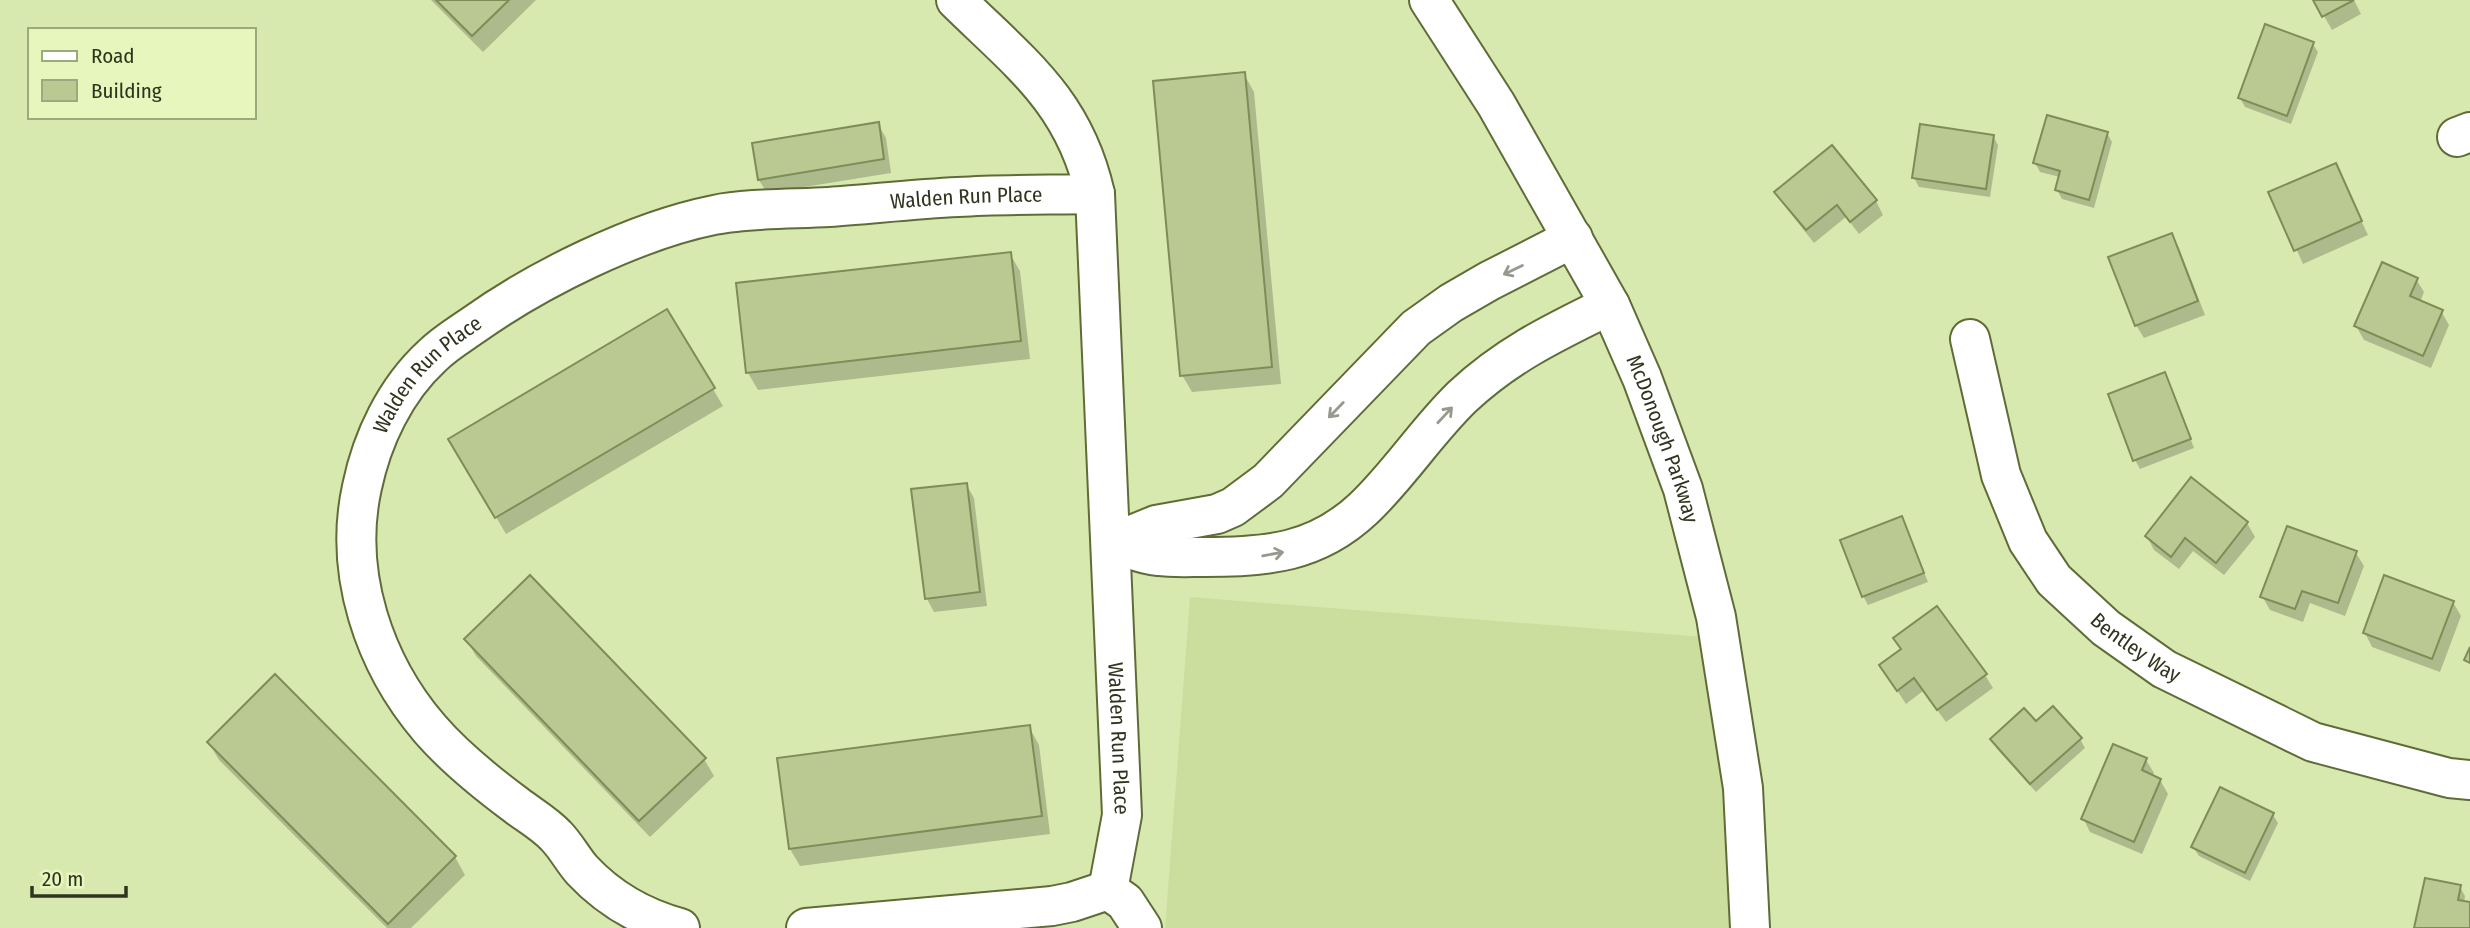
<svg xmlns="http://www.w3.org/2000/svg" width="2470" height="928" viewBox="0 0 2470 928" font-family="'Fira Sans Condensed',sans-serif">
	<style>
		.built { fill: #ccde9e }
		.shadow { fill: #0003 }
		.building { fill: #bac992; stroke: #7e8c57; stroke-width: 2 }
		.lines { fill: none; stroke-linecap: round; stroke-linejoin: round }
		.minor-casing { stroke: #5f6c38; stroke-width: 42 }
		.minor { stroke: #fff; stroke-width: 38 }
		.oneway { stroke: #969a8e }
		.labels { text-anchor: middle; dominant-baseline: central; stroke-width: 5; stroke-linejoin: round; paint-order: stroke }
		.street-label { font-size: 21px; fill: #2e341e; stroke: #e6f6bd }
	</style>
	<rect width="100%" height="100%" fill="#d8e9b0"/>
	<!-- built -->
	<path class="built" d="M1190 597 1717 638 1753 928H1165Z"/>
	<!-- shadow -->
	<g class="shadow">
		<path d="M431 0H536L483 52Z"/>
		<path d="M2315 0H2354L2361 14 2332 30Z"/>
		<path d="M2312 43 2318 52 2291 124 2245 107 2240 98Z"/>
		<path d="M1244 74 1254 92 1281 384 1192 392 1182 375Z"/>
		<path d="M878 124 886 138 891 173 767 193 759 180Z"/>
		<path d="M2107 133 2112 142 2094 208 2062 199 2057 190 2060 177 2040 172 2035 163Z"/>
		<path d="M1993 136 1998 145 1990 197 1919 187 1914 178Z"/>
		<path d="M2335 165 2368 235 2303 264 2271 193Z"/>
		<path d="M1777 192 1876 201 1883 215 1859 234 1846 217 1814 243 1784 205Z"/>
		<path d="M2171 235 2179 248 2205 315 2144 338 2136 325Z"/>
		<path d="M1010 254 1020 271 1030 359 758 390 748 373Z"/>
		<path d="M2416 279 2424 292 2420 302 2441 311 2449 325 2431 368 2364 340 2356 326Z"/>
		<path d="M667 311 723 406 506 534 450 439Z"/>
		<path d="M2169 383 2194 448 2140 469 2135 460Z"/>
		<path d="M966 484 974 498 987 606 934 612 927 599Z"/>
		<path d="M1902 518 1928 582 1868 605 1863 596Z"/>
		<path d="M2247 523 2255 537 2224 575 2193 551 2179 569 2154 550 2147 536Z"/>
		<path d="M2356 553 2364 566 2345 616 2310 603 2303 622 2270 610 2262 596Z"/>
		<path d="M2453 602 2461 616 2440 672 2372 647 2365 633Z"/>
		<path d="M466 639 704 759 714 776 650 837 476 656Z"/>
		<path d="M1881 666 1985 675 1993 688 1946 722 1923 691 1906 704Z"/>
		<path d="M2036 724 2080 739 2085 748 2036 792 1997 749 1992 740Z"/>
		<path d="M1029 727 1039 745 1050 834 800 866 790 849Z"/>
		<path d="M209 743 455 857 465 875 411 928H387L219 760Z"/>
		<path d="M2146 760 2154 773 2152 776 2160 780 2168 794 2142 854 2090 832 2083 818Z"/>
		<path d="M2273 815 2278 823 2250 881 2199 856 2193 847Z"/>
		<path d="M2460 887 2465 896 2464 903 2470 904V928H2416Z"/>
	</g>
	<!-- building -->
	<g class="building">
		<path d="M436 0H509L472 36Z"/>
		<path d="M2313 0H2354L2322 17Z"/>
		<path d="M2265 24 2314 42 2287 116 2238 98Z"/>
		<path d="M1245 72 1272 367 1180 376 1153 81Z"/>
		<path d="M2047 115 2108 132 2089 200 2055 190 2060 171 2033 163Z"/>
		<path d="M879 122 884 159 758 180 752 143Z"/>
		<path d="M1920 124 1994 135 1986 189 1912 178Z"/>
		<path d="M1832 145 1877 200 1850 222 1837 205 1806 230 1774 192Z"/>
		<path d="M2336 163 2362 221 2294 251 2268 192Z"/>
		<path d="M2172 233 2198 301 2135 326 2108 257Z"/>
		<path d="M1011 252 1021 341 746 373 736 283Z"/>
		<path d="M2382 262 2418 278 2410 296 2443 310 2423 356 2354 326Z"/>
		<path d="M667 309 715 388 495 518 448 439Z"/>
		<path d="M2165 372 2191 439 2133 461 2108 394Z"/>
		<path d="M2191 477 2248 522 2216 563 2185 538 2171 557 2145 536Z"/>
		<path d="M967 483 980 592 925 599 911 489Z"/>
		<path d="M1902 516 1924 573 1862 597 1840 540Z"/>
		<path d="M2287 526 2357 551 2338 603 2302 591 2295 609 2260 597Z"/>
		<path d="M530 575 706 758 639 821 464 639Z"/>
		<path d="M2384 575 2454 601 2432 659 2363 633Z"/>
		<path d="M1937 606 1987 674 1937 710 1914 678 1897 691 1879 665 1901 649 1893 638Z"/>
		<path d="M2470 647V663L2464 660Z"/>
		<path d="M275 674 456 856 388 924 207 742Z"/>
		<path d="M2053 706 2082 738 2030 784 1990 739 2024 708 2036 721Z"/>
		<path d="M1030 725 1042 816 789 849 777 758Z"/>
		<path d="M2113 744 2147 758 2142 770 2161 779 2134 842 2081 819Z"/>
		<path d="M2220 787 2274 813 2245 873 2191 847Z"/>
		<path d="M2425 878 2461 885 2458 900 2470 902V928H2414Z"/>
	</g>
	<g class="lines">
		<defs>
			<g id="minor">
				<path id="s1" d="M956 0C1020 63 1074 101 1095 194L1122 815 1108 890"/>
				<path id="s2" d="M1429 0 1496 104 1610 305 1642 378 1683 489 1716 617 1743 788 1750 928"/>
				<path d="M2457 137 2470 132"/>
				<path id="s3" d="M1970 339 2001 475 2028 541 2054 580 2106 628 2164 669 2313 742 2449 778 2470 780"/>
				<path d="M1112 543C1126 547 1142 555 1158 556 1173 558 1190 557 1205 557 1267 557 1316 553 1363 509 1399 475 1426 432 1462 397 1508 354 1555 332 1610 305"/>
				<path d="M1112 543 1156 525 1217 514 1233 507 1268 481 1416 328 1451 303 1489 281 1573 238"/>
				<path d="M1108 890 1125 902 1142 928"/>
				<path id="s4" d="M680 928C643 918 609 899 582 870 573 860 566 846 556 836 545 824 529 815 516 805 485 782 455 758 430 729 374 664 343 573 362 487 372 439 395 390 432 356 444 344 459 335 472 326 538 279 635 231 714 215 747 208 794 209 829 207 872 204 915 199 958 197 1004 194 1050 195 1095 194"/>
				<path d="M806 928 1052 906 1072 902 1108 890"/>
			</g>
		</defs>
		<!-- minor casing -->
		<use href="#minor" class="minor-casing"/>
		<!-- minor -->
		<use href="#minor" class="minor"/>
	</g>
	<!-- one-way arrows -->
	<defs><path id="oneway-shaft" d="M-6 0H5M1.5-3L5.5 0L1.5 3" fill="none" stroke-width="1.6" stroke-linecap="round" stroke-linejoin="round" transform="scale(1.75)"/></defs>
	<g class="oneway">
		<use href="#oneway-shaft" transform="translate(1513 270) rotate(154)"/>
		<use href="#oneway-shaft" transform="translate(1336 410) rotate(134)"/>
		<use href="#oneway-shaft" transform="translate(1445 415) rotate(-47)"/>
		<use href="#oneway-shaft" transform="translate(1273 554) rotate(-10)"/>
	</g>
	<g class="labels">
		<!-- street labels -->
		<g class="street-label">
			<text stroke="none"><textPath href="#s4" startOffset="1306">Walden Run Place</textPath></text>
			<text stroke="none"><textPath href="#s4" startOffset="718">Walden Run Place</textPath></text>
			<text stroke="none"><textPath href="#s2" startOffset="499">McDonough Parkway</textPath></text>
			<text stroke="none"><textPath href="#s3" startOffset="364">Bentley Way</textPath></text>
			<text stroke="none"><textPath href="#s1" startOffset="788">Walden Run Place</textPath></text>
		</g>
	</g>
	<!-- legend -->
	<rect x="28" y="28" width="228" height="91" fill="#e6f6bd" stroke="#9ca87d" stroke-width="2"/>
	<rect x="42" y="51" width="35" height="10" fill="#ffffff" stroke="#9ca87d" stroke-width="2"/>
	<text x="91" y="63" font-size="21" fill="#2e341e">Road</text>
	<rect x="42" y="80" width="35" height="21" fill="#bac992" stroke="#9ca87d" stroke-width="2"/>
	<text x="91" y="98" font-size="21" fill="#2e341e">Building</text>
	<!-- scale -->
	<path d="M32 886v10h94v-10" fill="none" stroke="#2e341e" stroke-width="3.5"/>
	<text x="42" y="886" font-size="21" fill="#2e341e" stroke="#e6f6bd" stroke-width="5" paint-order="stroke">20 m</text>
</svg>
